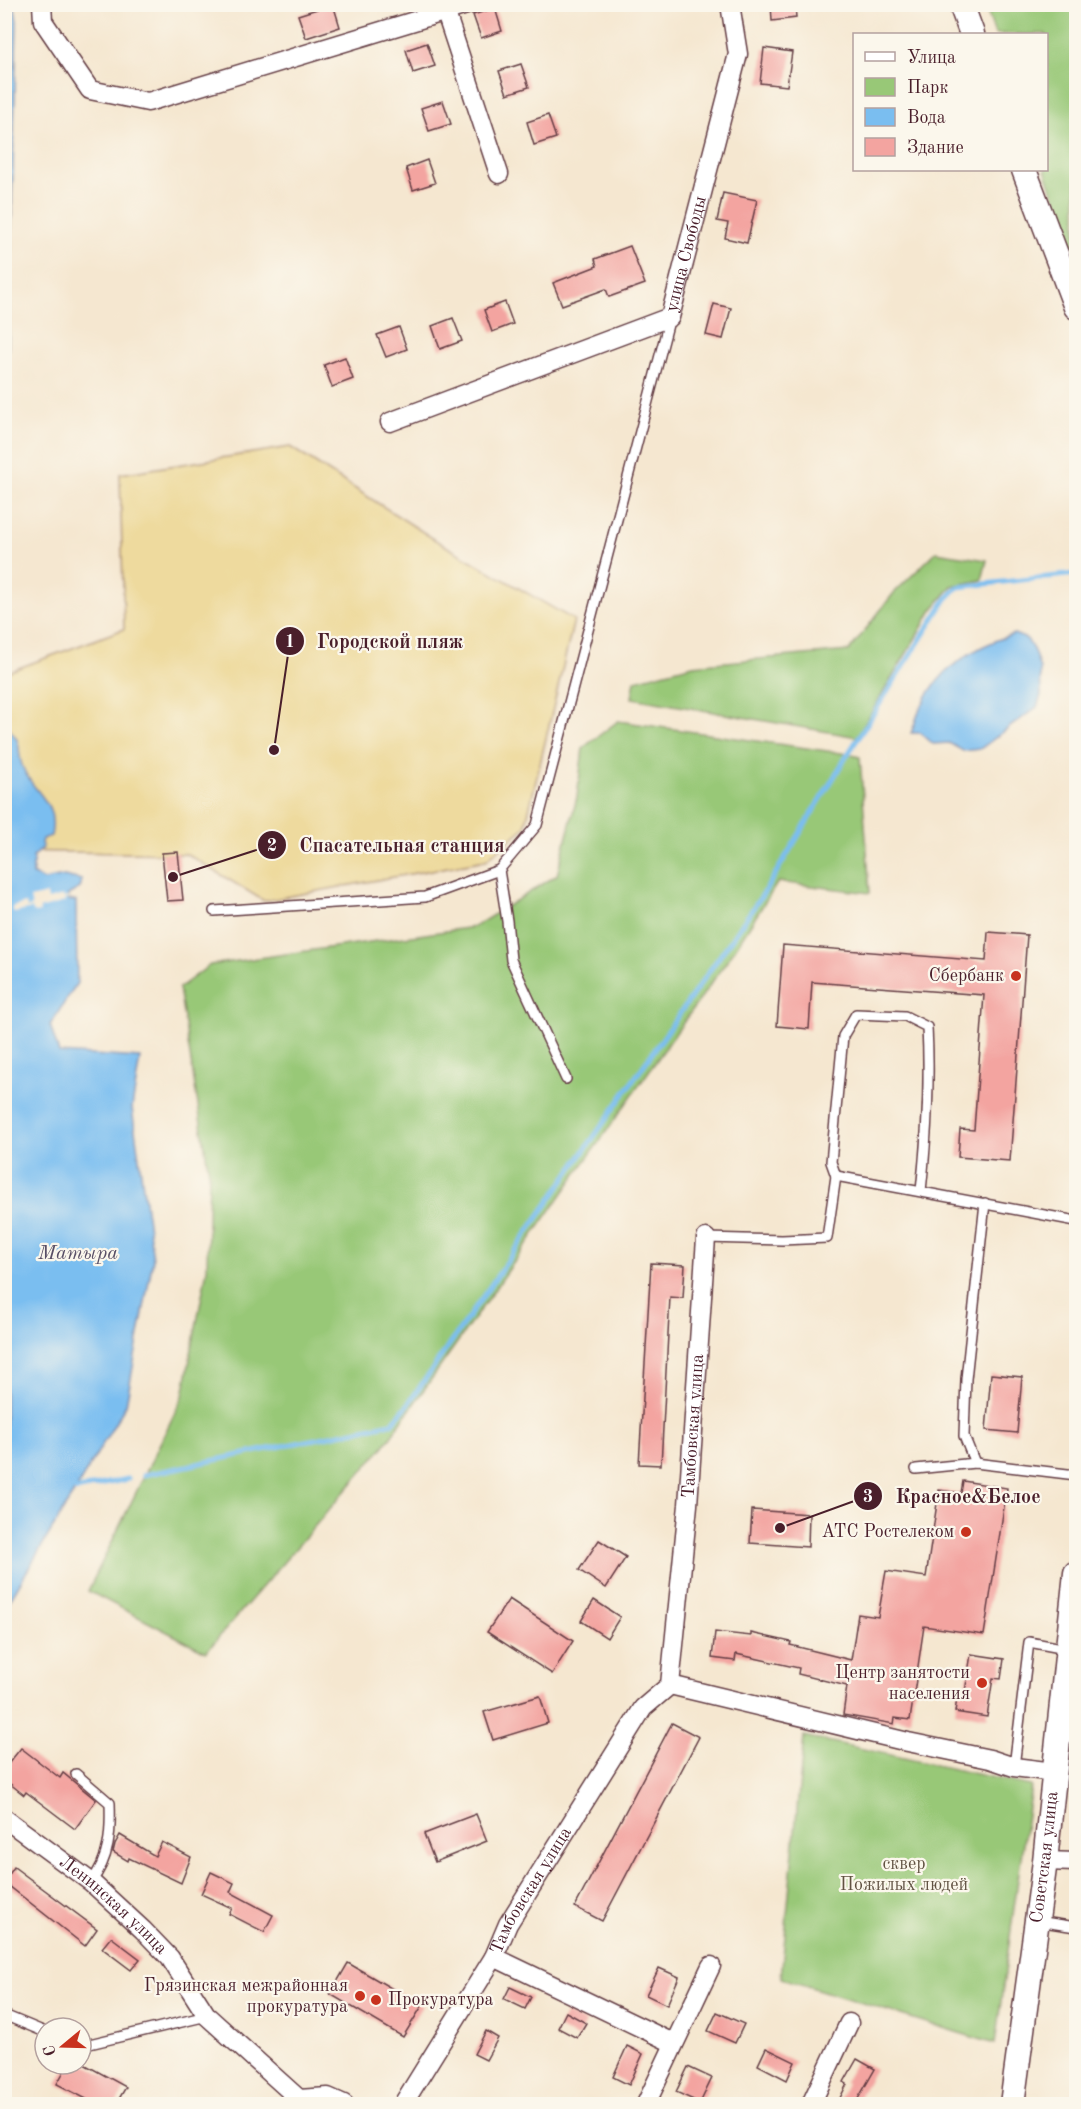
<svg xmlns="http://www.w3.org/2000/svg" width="1081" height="2109" viewBox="0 0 1081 2109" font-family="'Old Standard TT',serif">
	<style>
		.green { fill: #98c877; stroke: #717451; stroke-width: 1.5 }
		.sand { fill: #eeda9e; stroke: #9c7c64; stroke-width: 1.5 }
		.water { fill: #7abef0; stroke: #626e8e; stroke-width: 1.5 }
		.pier { fill: #f5e7d0 }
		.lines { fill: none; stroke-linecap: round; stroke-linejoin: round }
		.stream { stroke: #7abef0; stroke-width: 5 }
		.building { fill: #f3a4a0 }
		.service-casing { stroke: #643d44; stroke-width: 12 }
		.minor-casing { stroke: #643d44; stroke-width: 21 }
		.secondary-casing { stroke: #643d44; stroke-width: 27 }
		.service { stroke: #fff; stroke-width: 9 }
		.minor { stroke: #fff; stroke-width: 18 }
		.secondary { stroke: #fff; stroke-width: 24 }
		.poi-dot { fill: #c8321e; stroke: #fbf7ec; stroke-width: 2 }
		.labels { text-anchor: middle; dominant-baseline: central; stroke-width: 4.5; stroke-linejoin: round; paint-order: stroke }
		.street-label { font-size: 18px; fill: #4a1f2b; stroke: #fbf7ec }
		.poi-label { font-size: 18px; fill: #4a1f2b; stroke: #fbf7ec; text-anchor: end }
		.park-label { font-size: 18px; fill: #615242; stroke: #fbf7ec }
		.water-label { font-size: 20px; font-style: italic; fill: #584f66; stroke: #fbf7ec }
		.leader { fill: none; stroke: #4a1f2b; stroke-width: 2 }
		.callout-dot { fill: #4a1f2b; stroke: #fbf7ec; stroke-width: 2 }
		.mark-label { font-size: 18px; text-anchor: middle; font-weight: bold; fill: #fff }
		.callout-label { font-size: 20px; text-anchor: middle; font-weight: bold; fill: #4a1f2b; stroke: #fbf7ec; stroke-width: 4.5; stroke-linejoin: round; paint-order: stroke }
	</style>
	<rect width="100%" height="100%" fill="#fbf7ec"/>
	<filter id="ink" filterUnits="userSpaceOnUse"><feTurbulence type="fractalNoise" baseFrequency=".0167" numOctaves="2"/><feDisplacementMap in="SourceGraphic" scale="12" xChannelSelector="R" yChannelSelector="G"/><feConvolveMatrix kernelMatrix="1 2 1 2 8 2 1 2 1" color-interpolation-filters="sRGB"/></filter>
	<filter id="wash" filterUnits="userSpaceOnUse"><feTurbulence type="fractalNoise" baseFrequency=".008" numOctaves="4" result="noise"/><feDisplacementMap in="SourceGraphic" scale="24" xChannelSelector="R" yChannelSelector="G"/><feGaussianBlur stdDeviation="1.35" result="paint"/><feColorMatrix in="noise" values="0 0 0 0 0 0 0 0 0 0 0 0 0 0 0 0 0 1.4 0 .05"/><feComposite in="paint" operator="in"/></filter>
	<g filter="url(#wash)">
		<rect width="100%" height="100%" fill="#f5e7d0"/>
		<!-- green -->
		<g class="green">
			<path d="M985 5H1076V256L1045 170H1046V34H995Z"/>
			<path d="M936 552 987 560 982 580 952 586 932 610 857 737 632 698 635 680 693 665 849 651 893 594Z"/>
			<path d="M618 721 848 754 860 757 870 893 778 882 729 958 384 1446 206 1652 88 1591 183 1396 207 1269 209 1173 179 988 210 965 474 927 557 875 577 797 583 748Z"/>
			<path d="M804 1736 1031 1786 995 2044 781 1978Z"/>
		</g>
		<!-- sand -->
		<path class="sand" d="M290 447 437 541 574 620 525 827 486 860 264 901 187 854 5 851V673L124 629 120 474Z"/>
		<!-- water -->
		<g class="water">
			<path d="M14 4 17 21 8 350 5 368 4 5Z"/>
			<path d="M1014 634 1027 639 1034 651 1040 669 1041 695 1037 707 980 749 963 751 949 743 933 744 921 733H911C915 724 917 715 921 707 939 668 976 646 1014 634Z"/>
			<path d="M5 726C27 744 14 749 24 770 37 797 58 802 51 836L42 839 41 843 43 848 33 857V875L44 880 64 876 82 880 80 888 68 895V900L76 901 77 983 50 1025 59 1053 140 1058 132 1108 153 1259 126 1405 5 1608Z"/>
		</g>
		<!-- pier -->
		<path class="pier" d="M47 894 48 900 63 896 64 898 68 897 69 899 64 900 65 902 39 909 40 912 34 913 32 909 14 913 12 907 26 903 27 908 32 907 30 898Z"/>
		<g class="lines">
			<!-- stream -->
			<g class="stream">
				<path d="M144 1475 392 1423 406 1407 765 891 848 754 946 599 958 587 1076 574"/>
				<path d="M75 1490 128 1479"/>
			</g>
		</g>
		<g id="blocks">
			<!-- building -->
			<g class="building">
				<path d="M333 4 340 27 306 38 298 15Z"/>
				<path d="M771 4H795L796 18 772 21Z"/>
				<path d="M495 8 502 31 481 38 473 15Z"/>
				<path d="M427 43 435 66 413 73 406 50Z"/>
				<path d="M764 48 792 52 787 86 760 83Z"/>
				<path d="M521 64 529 87 507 94 499 71Z"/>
				<path d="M443 101 451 124 429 131 421 108Z"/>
				<path d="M548 115 556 138 534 145 527 122Z"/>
				<path d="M427 160 435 183 413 190 406 168Z"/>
				<path d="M723 193 757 200 747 243 725 238 728 223 717 221Z"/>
				<path d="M630 246 645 284 609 297 606 289 562 305 553 283 597 266 595 259Z"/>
				<path d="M505 302 513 324 492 332 484 310Z"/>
				<path d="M714 304 731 308 723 339 706 335Z"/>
				<path d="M453 318 462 341 440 349 432 326Z"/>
				<path d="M399 327 407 349 386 357 377 335Z"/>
				<path d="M345 357 353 379 332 387 324 365Z"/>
				<path d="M178 852 183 900 167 901 162 853Z"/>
				<path d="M988 932 1027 935 1010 1161 958 1157 960 1129 974 1130 984 995 812 982 809 1029 777 1026 783 945 986 961Z"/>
				<path d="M651 1263 685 1265 683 1298 670 1297 661 1465 639 1464Z"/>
				<path d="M991 1374 1022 1377 1017 1433 986 1430Z"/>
				<path d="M963 1481 1007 1488 984 1635 924 1626 910 1720 895 1718 894 1724 843 1715 847 1686 798 1674 799 1668 736 1654 735 1661 712 1658 715 1632 751 1636V1633L791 1642 790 1645 851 1660 858 1614 878 1617 886 1571 926 1577 939 1490 961 1493Z"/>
				<path d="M752 1510 809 1514 808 1547 750 1543Z"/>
				<path d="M599 1540 626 1557 606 1588 579 1570Z"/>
				<path d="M509 1599 573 1641 552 1674 487 1632Z"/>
				<path d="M594 1600 620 1617 607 1638 581 1621Z"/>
				<path d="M971 1654 1004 1659 1001 1679 993 1678 987 1717 955 1712 958 1691 965 1692Z"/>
				<path d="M540 1696 548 1723 493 1740 484 1712Z"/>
				<path d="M672 1723 699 1737 602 1921 575 1907Z"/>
				<path d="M21 1748 60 1778 63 1773 96 1800 75 1829 26 1792 24 1795 4 1779V1769Z"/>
				<path d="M476 1814 487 1841 435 1862 424 1834Z"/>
				<path d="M120 1835 155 1856 162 1842 191 1857 181 1883 129 1858 128 1861 113 1852 115 1844Z"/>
				<path d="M14 1867 97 1929 85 1946 4 1882Z"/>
				<path d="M211 1872 234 1883 230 1892 273 1915 264 1932 229 1914 232 1908 201 1894Z"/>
				<path d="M111 1937 140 1959 131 1970 102 1948Z"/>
				<path d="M348 1963 422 2006 403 2037 330 1994Z"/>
				<path d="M659 1968 679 1977 667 2005 646 1995Z"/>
				<path d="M510 1987 531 1997 525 2009 504 1999Z"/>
				<path d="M566 2012 586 2023 577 2038 558 2028Z"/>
				<path d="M717 2012 744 2024 735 2043 708 2031Z"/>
				<path d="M486 2031 498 2038 486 2060 474 2054Z"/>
				<path d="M627 2046 643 2054 629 2085 613 2077Z"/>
				<path d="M766 2048 795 2062 787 2080 758 2065Z"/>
				<path d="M857 2059 875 2069 855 2104H837L847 2084 844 2082Z"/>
				<path d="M68 2064H84L126 2087 116 2104H96L57 2084Z"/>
				<path d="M688 2067 712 2078 700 2103 676 2092Z"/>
			</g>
		</g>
	</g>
	<g filter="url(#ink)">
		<use href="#blocks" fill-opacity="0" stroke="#643d44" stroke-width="1.5"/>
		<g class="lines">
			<defs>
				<g id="service">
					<path d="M499 870 507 921 511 960 566 1079"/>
					<path d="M214 911 425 897 499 870 537 825 670 317"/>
					<path d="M836 1176 831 1162 843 1036 856 1014 905 1016 927 1027C930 1082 927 1136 921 1191"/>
					<path d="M706 1238 782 1240 827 1238 836 1176 1076 1221"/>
					<path d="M975 1463 964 1436 966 1379 985 1203"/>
					<path d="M916 1469 975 1463 1076 1475"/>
					<path d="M1014 1767 1029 1642 1066 1649"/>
					<path d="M76 1774 110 1803C111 1832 110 1858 91 1882"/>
					<path d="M1037 1921 1076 1927"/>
					<path d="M4 2015 45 2032"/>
					<path d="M81 2046 207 2016"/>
				</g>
				<g id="minor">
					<path d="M42 4 43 21 90 90 148 102 470 4"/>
					<path d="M443 4 499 174"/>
					<path id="s1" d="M390 422 670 317 738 54 730 4"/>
					<path d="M670 1685 908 1742 990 1759 1014 1767 1054 1772"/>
					<path id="s2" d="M4 1818 91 1882 143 1930 170 1958 207 2016 299 2099"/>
					<path d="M1045 1861 1076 1862"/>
					<path d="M494 1957 673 2043"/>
					<path d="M289 2104 299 2099 328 2097 344 2104"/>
					<path id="s3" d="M403 2104 494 1957 508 1924 643 1708 670 1685 688 1505 706 1238"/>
					<path d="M646 2104 711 1966"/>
					<path d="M811 2104 849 2023"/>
				</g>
				<g id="secondary">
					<path d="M961 4 972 34"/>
					<path d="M1024 170 1076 307"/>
					<path id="s4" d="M1012 2104 1045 1861 1076 1573"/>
				</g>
			</defs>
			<!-- service casing -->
			<use href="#service" class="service-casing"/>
			<!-- minor casing -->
			<use href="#minor" class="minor-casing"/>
			<!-- secondary casing -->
			<use href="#secondary" class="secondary-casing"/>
			<!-- service -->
			<use href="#service" class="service"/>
			<!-- minor -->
			<use href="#minor" class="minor"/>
			<!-- secondary -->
			<use href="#secondary" class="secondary"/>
		</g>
	</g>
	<!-- markers -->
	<g class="poi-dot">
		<circle cx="1016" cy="976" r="6"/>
		<circle cx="966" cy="1532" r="6"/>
		<circle cx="982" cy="1683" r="6"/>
		<circle cx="360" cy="1996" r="6"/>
		<circle cx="376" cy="2000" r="6"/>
	</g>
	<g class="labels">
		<!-- street labels -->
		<g class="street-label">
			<text stroke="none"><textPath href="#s1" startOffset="364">улица Свободы</textPath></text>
			<text stroke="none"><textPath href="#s3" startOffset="759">Тамбовская улица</textPath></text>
			<text stroke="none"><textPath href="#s4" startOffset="249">Советская улица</textPath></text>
			<text stroke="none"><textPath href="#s3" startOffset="249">Тамбовская улица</textPath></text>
			<text stroke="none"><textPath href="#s2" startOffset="140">Ленинская улица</textPath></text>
		</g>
		<!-- poi labels -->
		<g class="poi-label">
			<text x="1004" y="976">Сбербанк</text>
			<text x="954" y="1532">АТС Ростелеком</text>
			<text x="970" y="1673">Центр занятости<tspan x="970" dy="21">населения</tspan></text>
			<text x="348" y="1986">Грязинская межрайонная<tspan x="348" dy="21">прокуратура</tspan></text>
			<text x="388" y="2000" text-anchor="start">Прокуратура</text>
		</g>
		<!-- park labels -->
		<g class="park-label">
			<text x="904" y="1864">сквер<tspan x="904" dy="21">Пожилых людей</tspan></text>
		</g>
		<!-- water labels -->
		<g class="water-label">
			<text x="78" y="1254">Матыра</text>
		</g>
	</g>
	<!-- callouts -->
	<path class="leader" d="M274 750L290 641M173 877L272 845M780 1528L868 1496"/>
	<g class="callout-dot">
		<circle cx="274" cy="750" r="6"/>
		<circle cx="173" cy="877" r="6"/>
		<circle cx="780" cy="1528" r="6"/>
		<circle cx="290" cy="641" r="15"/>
		<circle cx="272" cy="845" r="15"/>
		<circle cx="868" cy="1496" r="15"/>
	</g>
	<g class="mark-label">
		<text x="290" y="647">1</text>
		<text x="272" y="851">2</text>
		<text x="868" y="1502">3</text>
	</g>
	<g class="callout-label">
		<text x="390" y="648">Городской пляж</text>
		<text x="402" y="852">Спасательная станция</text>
		<text x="968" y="1503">Красное&amp;Белое</text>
	</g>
	<!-- margin -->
	<rect width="1081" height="2109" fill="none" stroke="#fbf7ec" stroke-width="24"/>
	<!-- legend -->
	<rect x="853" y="33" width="195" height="138" fill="#fbf7ec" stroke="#b4a19f" stroke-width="1.5"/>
	<rect x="865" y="52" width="30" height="9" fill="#ffffff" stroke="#b4a19f" stroke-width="1.5"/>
	<text x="907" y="63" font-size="18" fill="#4a1f2b">Улица</text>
	<rect x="865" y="78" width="30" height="18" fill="#98c877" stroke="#b4a19f" stroke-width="1.5"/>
	<text x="907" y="93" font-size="18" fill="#4a1f2b">Парк</text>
	<rect x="865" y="108" width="30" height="18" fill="#7abef0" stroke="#b4a19f" stroke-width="1.5"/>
	<text x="907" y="123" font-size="18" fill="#4a1f2b">Вода</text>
	<rect x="865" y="138" width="30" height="18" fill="#f3a4a0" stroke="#b4a19f" stroke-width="1.5"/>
	<text x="907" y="153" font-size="18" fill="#4a1f2b">Здание</text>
	<!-- north arrow -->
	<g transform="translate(63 2046) rotate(251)"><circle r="28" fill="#fbf7ec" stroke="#b4a19f" stroke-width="1.5"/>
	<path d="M0-4.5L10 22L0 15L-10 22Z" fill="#c8321e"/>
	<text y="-9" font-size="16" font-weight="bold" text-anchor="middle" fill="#4a1f2b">С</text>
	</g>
</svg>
